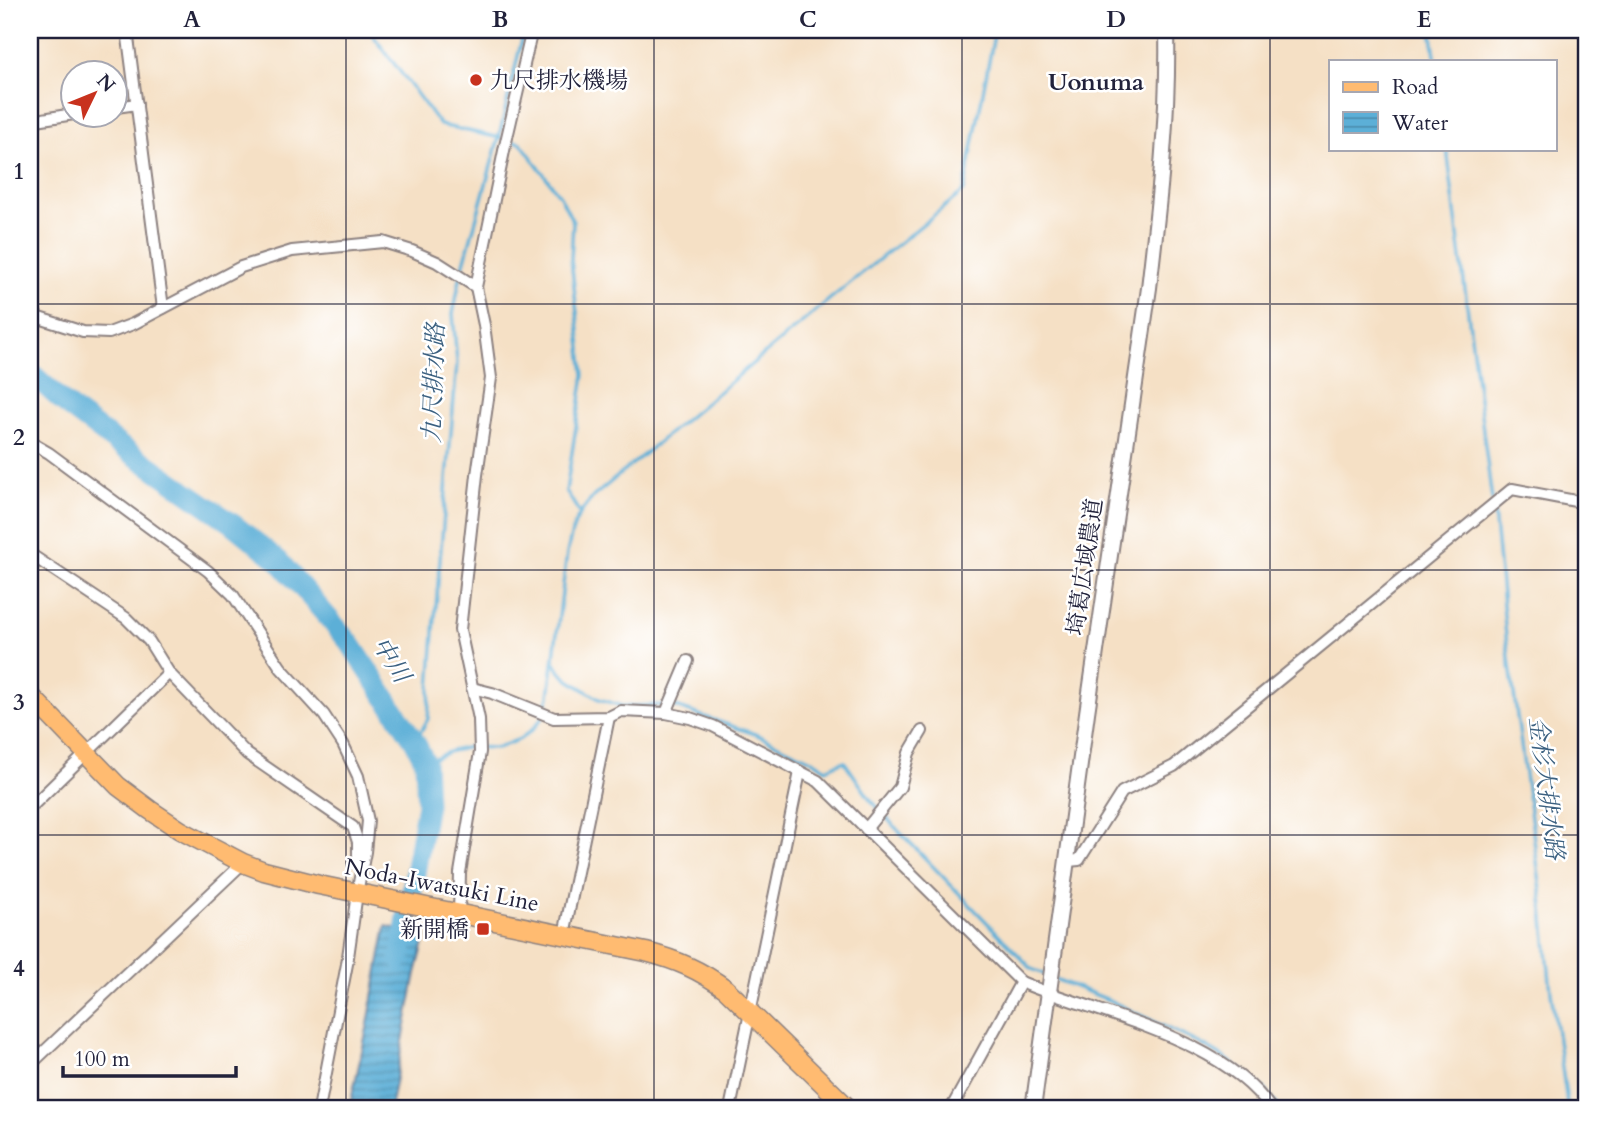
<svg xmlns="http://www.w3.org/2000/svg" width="1616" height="1139" viewBox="0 0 1616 1139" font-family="Cardo,'Noto Serif JP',serif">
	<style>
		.water { fill: url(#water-rules); stroke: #3f6889; stroke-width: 2 }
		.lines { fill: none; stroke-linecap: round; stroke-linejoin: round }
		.stream { stroke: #5cafd7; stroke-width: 3.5 }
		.river { stroke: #5cafd7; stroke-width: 21 }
		.minor-casing { stroke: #8c8180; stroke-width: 14 }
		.tertiary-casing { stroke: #8c8180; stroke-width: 18 }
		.primary-casing { stroke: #8c8180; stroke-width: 21 }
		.minor { stroke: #fff; stroke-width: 10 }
		.tertiary { stroke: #fff; stroke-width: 14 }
		.primary { stroke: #ffbb71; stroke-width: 18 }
		.grid { fill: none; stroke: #22223b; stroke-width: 2; stroke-opacity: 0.55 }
		.poi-dot { fill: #c8321e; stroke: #fff; stroke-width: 2.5 }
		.labels { text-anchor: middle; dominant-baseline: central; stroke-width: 5; stroke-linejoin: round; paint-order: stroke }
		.poi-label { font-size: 23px; fill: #22223b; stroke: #fff; text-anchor: start }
		.street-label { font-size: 23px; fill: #22223b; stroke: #fff }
		.neighbourhood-label { font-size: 24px; font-weight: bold; fill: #22223b; stroke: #fff }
		.water-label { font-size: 24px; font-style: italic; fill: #3c6181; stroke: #fff }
		.neatline { fill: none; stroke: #22223b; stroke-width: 2.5 }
		.grid-label { font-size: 23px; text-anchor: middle; font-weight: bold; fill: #22223b }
	</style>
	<defs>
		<pattern id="water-rules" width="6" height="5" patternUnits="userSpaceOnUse" patternTransform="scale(1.75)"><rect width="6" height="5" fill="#5cafd7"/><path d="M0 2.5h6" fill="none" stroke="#4c8eb0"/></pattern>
	</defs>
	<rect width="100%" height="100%" fill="#fff"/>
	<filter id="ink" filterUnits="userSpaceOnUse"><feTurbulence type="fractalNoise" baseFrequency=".0143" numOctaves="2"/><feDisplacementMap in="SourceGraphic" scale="14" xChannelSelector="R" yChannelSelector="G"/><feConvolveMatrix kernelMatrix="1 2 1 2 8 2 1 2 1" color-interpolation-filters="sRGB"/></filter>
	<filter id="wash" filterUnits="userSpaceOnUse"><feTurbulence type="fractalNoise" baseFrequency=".00686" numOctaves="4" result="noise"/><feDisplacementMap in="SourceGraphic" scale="28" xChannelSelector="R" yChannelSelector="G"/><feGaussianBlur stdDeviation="1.57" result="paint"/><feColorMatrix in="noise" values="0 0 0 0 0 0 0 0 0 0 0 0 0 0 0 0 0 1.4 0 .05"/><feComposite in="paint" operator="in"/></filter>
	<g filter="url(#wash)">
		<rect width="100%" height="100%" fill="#f5e0c5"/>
		<!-- water -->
		<path class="water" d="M386 926 426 936 416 973 390 1109H349L368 1024Z"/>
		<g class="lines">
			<!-- stream -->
			<g class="stream">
				<path d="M369 30 440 125 501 138"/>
				<path d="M1431 30 1436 61"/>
				<path d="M508 140 521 143 560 196 573 222 571 260 584 375 566 491 579 512"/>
				<path d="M1447 149 1492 500"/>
				<path d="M1494 512 1506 636 1542 898 1551 992 1568 1109"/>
				<path d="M554 661 560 672 569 680 599 699 622 706 670 705 755 734 816 762 826 769 844 761 870 799 893 825 1032 969 1048 976"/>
				<path d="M415 742 428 719 435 618 457 363 453 314 461 274 499 137 524 30"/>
				<path d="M425 762 451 751 470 747 497 748 520 739 533 729 542 718 549 696 567 553C573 525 575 517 594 496L830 299 964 191 995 30"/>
				<path d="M1055 979 1109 1000 1201 1044 1225 1058 1249 1076 1267 1091 1280 1109"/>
			</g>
			<!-- river -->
			<path class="river" d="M30 372 70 408 118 444 233 524 279 561 350 643 415 742 425 762 427 804 400 959"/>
		</g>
	</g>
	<g filter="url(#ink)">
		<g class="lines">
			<defs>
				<g id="minor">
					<path d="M127 30 163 308"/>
					<path d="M116 107 137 104"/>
					<path d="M30 121 74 114"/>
					<path d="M30 312 36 317 83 332 109 333 133 324 241 267 292 251 383 242 412 251 437 262 476 287"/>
					<path d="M30 442 49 453 208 571 233 595 281 668 324 715 343 744 358 776 368 821 365 852 357 893 347 964 319 1109"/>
					<path d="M30 554 126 618 149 641 169 673 247 754 353 827 358 842V864"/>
					<path d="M472 688 492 693 554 718 609 717 621 711 666 713 690 718 713 726 818 781 1021 982C1041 991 1061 997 1082 1004 1145 1026 1232 1052 1271 1109"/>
					<path d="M666 713 688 661"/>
					<path d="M30 808 169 673"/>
					<path d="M866 829 900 787 909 753 922 731"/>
					<path d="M1068 861 1079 860 1122 792 1174 766 1512 489 1586 503"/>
					<path d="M459 914 460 873 480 752 479 719 460 630 477 475 491 378 484 325 476 287 505 146 532 30"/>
					<path d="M564 935 609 717"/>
					<path d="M30 1065 243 863"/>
					<path d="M730 1109 800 772"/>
					<path d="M951 1109 1021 982"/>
				</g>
				<path id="tertiary" d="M1033 1109 1087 713 1149 288C1159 202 1169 116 1167 30"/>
				<path id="primary" d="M30 695 118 786 150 810 180 830 243 863 264 871 319 885 646 952C677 960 700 970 726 989L849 1109"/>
			</defs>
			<!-- minor casing -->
			<use href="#minor" class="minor-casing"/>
			<!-- tertiary casing -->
			<use href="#tertiary" class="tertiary-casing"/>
			<!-- primary casing -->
			<use href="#primary" class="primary-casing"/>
			<!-- minor -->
			<use href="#minor" class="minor"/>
			<!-- tertiary -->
			<use href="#tertiary" class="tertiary"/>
			<!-- primary -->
			<use href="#primary" class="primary"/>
		</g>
	</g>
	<!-- grid -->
	<path class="grid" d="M346 30V1109M654 30V1109M962 30V1109M1270 30V1109M30 304H1586M30 570H1586M30 835H1586"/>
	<!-- markers -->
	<g class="poi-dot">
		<circle cx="476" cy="80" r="7"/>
		<rect x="476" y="922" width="14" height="14" rx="3.5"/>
	</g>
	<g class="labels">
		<!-- poi labels -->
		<g class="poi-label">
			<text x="490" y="80">九尺排水機場</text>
			<text x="469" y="929" text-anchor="end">新開橋</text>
		</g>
		<!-- street labels -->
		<g class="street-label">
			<text transform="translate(1085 567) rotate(-82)">埼葛広域農道</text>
			<text transform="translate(442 885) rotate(11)">Noda-Iwatsuki Line</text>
		</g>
		<!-- neighbourhood labels -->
		<g class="neighbourhood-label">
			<text x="1096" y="82">Uonuma</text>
		</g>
		<!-- water labels -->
		<g class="water-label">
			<text transform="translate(434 383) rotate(-88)">九尺排水路</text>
			<text transform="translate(391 660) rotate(58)">中川</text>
			<text transform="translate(1546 788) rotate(83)">金杉大排水路</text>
		</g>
	</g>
	<!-- margin -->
	<rect width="1616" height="1139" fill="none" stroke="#fff" stroke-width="77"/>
	<!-- legend -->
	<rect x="1329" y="60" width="228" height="91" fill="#ffffff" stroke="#a7a7b1" stroke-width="2"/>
	<rect x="1343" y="82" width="35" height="10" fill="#ffbb71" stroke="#a7a7b1" stroke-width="2"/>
	<text x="1392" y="94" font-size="21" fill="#22223b">Road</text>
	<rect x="1343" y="112" width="35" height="21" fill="url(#water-rules)" stroke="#a7a7b1" stroke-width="2"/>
	<text x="1392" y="130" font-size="21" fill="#22223b">Water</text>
	<!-- north arrow -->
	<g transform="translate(94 94) rotate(47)"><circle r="33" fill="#ffffff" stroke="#a7a7b1" stroke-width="2"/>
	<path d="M0-5L12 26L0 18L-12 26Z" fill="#c8321e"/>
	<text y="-10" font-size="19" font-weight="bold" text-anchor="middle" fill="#22223b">N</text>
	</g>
	<!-- scale -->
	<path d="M63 1066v10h173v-10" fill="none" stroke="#22223b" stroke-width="3.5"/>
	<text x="74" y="1066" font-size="21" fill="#22223b" stroke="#ffffff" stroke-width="5" paint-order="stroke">100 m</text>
	<rect x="38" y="38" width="1540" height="1062" class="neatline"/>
	<g class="grid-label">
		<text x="192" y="27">A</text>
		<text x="500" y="27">B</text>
		<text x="808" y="27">C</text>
		<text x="1116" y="27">D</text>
		<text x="1424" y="27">E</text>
		<text x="19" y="179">1</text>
		<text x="19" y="445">2</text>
		<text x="19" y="710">3</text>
		<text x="19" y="976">4</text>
	</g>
</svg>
